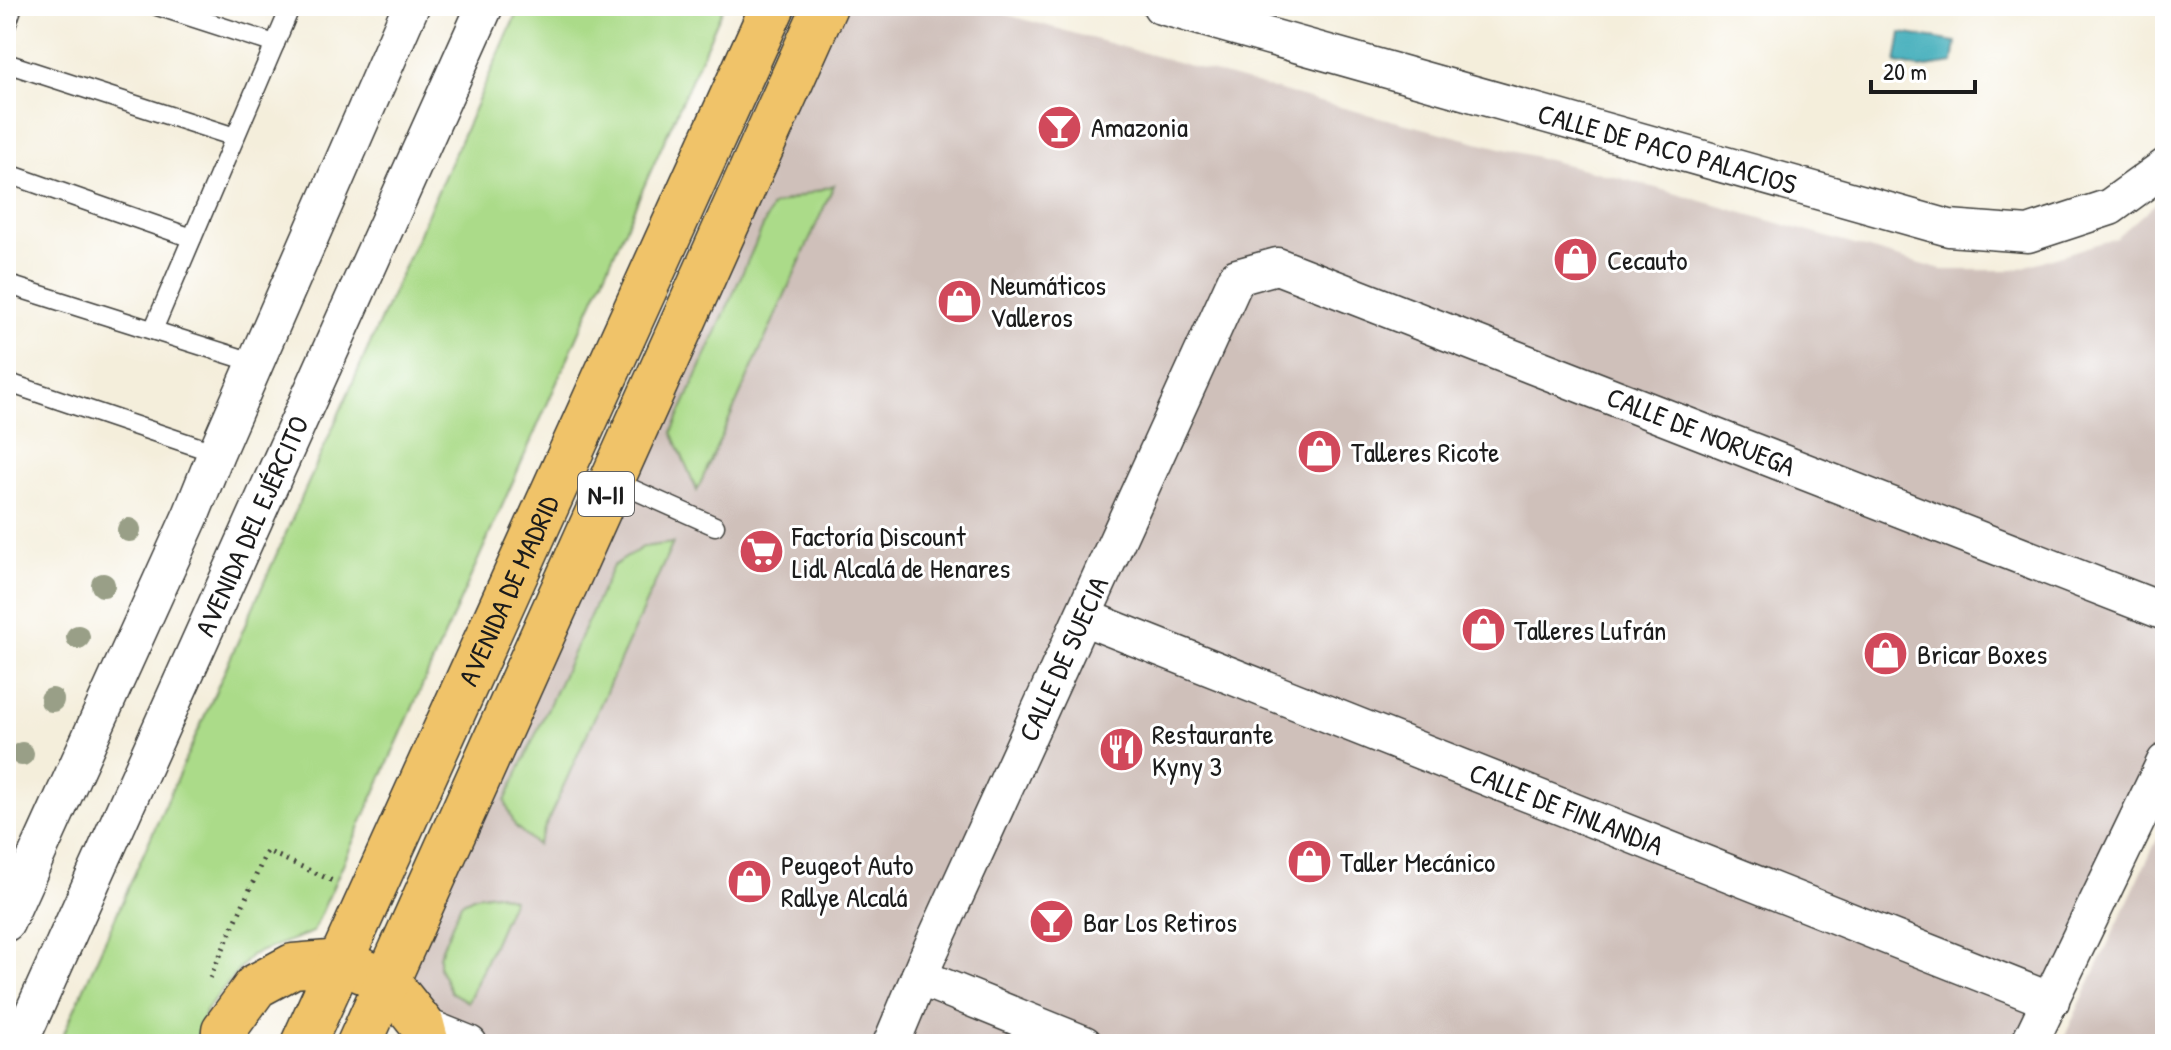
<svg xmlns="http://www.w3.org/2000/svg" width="2171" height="1050" viewBox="0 0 2171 1050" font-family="'Patrick Hand',sans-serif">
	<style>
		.industrial { fill: #cfc0ba }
		.green { fill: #abdb89; stroke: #647c52; stroke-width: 2 }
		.water { fill: #3cacb9; stroke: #2c646a; stroke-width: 2 }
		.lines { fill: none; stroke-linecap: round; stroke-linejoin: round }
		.lane-casing { stroke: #3c3c39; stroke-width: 21 }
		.street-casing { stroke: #3c3c39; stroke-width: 39 }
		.primary-casing { stroke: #3c3c39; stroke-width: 47 }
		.path { stroke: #3c3c39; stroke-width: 5; stroke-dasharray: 2 6; stroke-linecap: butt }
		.lane { stroke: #fff; stroke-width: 18 }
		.street { stroke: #fff; stroke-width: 36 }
		.primary { stroke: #f0c369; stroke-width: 44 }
		.tree { fill: #999f87 }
		.labels { text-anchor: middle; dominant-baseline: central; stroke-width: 6; stroke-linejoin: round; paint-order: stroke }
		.shield { fill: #fff; stroke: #606060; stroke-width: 2 }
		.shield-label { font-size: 26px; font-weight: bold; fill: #1c1c1c }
		.poi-label { font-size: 28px; fill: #1c1c1c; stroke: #fff; text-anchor: start }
		.street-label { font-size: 28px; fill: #1c1c1c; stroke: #fff }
	</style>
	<rect width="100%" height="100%" fill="#fff"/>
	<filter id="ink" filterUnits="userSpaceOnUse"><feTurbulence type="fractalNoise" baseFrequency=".0125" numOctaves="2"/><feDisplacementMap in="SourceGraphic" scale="16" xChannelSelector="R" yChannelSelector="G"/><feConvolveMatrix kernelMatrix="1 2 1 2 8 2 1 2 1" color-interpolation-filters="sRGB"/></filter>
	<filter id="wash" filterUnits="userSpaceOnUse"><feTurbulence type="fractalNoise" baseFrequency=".006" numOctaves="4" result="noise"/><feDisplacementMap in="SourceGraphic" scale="32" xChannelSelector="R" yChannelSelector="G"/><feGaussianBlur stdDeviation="1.8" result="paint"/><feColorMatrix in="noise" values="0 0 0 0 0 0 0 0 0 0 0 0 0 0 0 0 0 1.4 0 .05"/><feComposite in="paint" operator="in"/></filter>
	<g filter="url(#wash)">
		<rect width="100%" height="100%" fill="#f4eedb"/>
		<!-- industrial -->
		<g class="industrial">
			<path d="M825 6H976L1316 101 1635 182 1942 270H2014L2116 238 2165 195V762L2029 1044H427L387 981Z"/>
			<path d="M2165 822V1044H2061Z"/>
		</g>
		<!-- green -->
		<g class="green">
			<path d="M520 6H724L313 932 251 955 206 1010 195 1044H59Z"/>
			<path d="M834 185 697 491 672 432 772 206Z"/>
			<path d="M673 543 537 845 515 826 505 801 613 566 643 547Z"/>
			<path d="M495 893 513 899 468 1002 451 992 439 968V956L461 903 475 896Z"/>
		</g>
		<!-- water -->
		<path class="water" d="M1901 33 1956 42 1953 63 1920 68 1896 63Z"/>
	</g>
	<g filter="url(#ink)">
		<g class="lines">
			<defs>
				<g id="lane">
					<path d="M157 6 275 44"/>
					<path d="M6 26 13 6"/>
					<path d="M6 63 235 137"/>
					<path d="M6 173 192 238"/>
					<path d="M6 284 256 363"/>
					<path d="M153 330 291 6"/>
					<path d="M6 382 216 453"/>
					<path d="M612 480 715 526"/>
				</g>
				<g id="street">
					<path id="s1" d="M1161 6 1949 228 2028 234 2110 207 2165 167"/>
					<path id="s2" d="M1083 617 2051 1001"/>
					<path d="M6 923 191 515 216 453 411 6"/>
					<path d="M919 977 1084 1044"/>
					<path d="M422 1025 469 1044"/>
					<path id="s3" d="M19 1044 485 6"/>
					<path id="s4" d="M891 1044 927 958 1237 277 1277 266 2165 612"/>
					<path d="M2029 1044 2165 762"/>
				</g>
				<g id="primary">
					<path d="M223 1044 224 1030 256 986 293 966 341 962 387 981 422 1025 427 1044"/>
					<path id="s5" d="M303 1044 773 6"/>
					<path d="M359 1044 825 6"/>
				</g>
			</defs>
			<!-- lane casing -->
			<use href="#lane" class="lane-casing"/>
			<!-- street casing -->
			<use href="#street" class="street-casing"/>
			<!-- primary casing -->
			<use href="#primary" class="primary-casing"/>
			<!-- path -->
			<path class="path" d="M210 978 267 851 335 882"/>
			<!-- lane -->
			<use href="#lane" class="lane"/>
			<!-- street -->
			<use href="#street" class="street"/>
			<!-- primary -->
			<use href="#primary" class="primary"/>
		</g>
		<!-- trees -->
		<g class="tree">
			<circle cx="129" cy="530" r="12"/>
			<circle cx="103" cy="585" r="12"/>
			<circle cx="78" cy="637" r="12"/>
			<circle cx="52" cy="700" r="12"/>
			<circle cx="22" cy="754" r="12"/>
		</g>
	</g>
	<!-- icons -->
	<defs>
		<symbol id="bar-disc" viewBox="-11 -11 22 22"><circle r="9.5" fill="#d1495b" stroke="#fff"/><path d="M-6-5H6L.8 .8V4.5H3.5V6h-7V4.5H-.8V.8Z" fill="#fff"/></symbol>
		<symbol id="shop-disc" viewBox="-11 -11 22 22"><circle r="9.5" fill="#d1495b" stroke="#fff"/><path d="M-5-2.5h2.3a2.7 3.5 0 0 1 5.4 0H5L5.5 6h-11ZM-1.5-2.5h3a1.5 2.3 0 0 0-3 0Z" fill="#fff"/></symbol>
		<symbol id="supermarket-disc" viewBox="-11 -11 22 22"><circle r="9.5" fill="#d1495b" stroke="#fff"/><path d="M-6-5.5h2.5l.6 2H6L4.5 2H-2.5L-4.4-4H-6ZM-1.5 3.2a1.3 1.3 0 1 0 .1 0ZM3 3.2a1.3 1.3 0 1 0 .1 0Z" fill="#fff"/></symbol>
		<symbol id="restaurant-disc" viewBox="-11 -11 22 22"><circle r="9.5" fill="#d1495b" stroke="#fff"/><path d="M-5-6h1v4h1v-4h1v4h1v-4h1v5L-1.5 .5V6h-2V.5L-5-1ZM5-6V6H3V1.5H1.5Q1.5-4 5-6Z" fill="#fff"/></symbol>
	</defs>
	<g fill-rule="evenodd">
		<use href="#bar-disc" x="1034" y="102" width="51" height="51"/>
		<use href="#shop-disc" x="1550" y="234" width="51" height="51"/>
		<use href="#shop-disc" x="934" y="276" width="51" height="51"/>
		<use href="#shop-disc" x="1294" y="426" width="51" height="51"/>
		<use href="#supermarket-disc" x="736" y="526" width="51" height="51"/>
		<use href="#shop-disc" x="1458" y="604" width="51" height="51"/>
		<use href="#shop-disc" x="1860" y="628" width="51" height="51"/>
		<use href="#restaurant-disc" x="1096" y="724" width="51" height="51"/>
		<use href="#shop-disc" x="1284" y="836" width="51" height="51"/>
		<use href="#shop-disc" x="724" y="856" width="51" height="51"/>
		<use href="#bar-disc" x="1026" y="896" width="51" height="51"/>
	</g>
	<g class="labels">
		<!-- shield labels -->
		<rect class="shield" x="578" y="472" width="56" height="44" rx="6"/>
		<g class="shield-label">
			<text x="606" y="494">N-II</text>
		</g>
		<!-- poi labels -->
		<g class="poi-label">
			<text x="1091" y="127">Amazonia</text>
			<text x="1607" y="260">Cecauto</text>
			<text x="990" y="285">Neumáticos<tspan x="990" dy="32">Valleros</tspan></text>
			<text x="1351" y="452">Talleres Ricote</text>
			<text x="792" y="536">Factoría Discount<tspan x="792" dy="32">Lidl Alcalá de Henares</tspan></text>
			<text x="1514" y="630">Talleres Lufrán</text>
			<text x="1917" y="654">Bricar Boxes</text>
			<text x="1152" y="734">Restaurante<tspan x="1152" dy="32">Kyny 3</tspan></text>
			<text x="1340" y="862">Taller Mecánico</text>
			<text x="781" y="865">Peugeot Auto<tspan x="781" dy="32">Rallye Alcalá</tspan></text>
			<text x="1083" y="922">Bar Los Retiros</text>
		</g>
		<!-- street labels -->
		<g class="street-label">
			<text stroke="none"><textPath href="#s1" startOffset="526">CALLE DE PACO PALACIOS</textPath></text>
			<text stroke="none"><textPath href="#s4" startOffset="1338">CALLE DE NORUEGA</textPath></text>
			<text stroke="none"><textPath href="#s3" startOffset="568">AVENIDA DEL EJÉRCITO</textPath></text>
			<text stroke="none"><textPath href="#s5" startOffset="498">AVENIDA DE MADRID</textPath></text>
			<text stroke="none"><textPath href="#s4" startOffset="422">CALLE DE SUECIA</textPath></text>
			<text stroke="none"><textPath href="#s2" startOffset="520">CALLE DE FINLANDIA</textPath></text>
		</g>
	</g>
	<!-- margin -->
	<rect width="2171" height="1050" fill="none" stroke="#fff" stroke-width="32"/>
	<!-- scale -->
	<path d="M1871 80v12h104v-12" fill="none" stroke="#1c1c1c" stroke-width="4"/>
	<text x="1883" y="80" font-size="24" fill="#1c1c1c" stroke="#ffffff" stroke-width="6" paint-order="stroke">20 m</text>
</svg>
